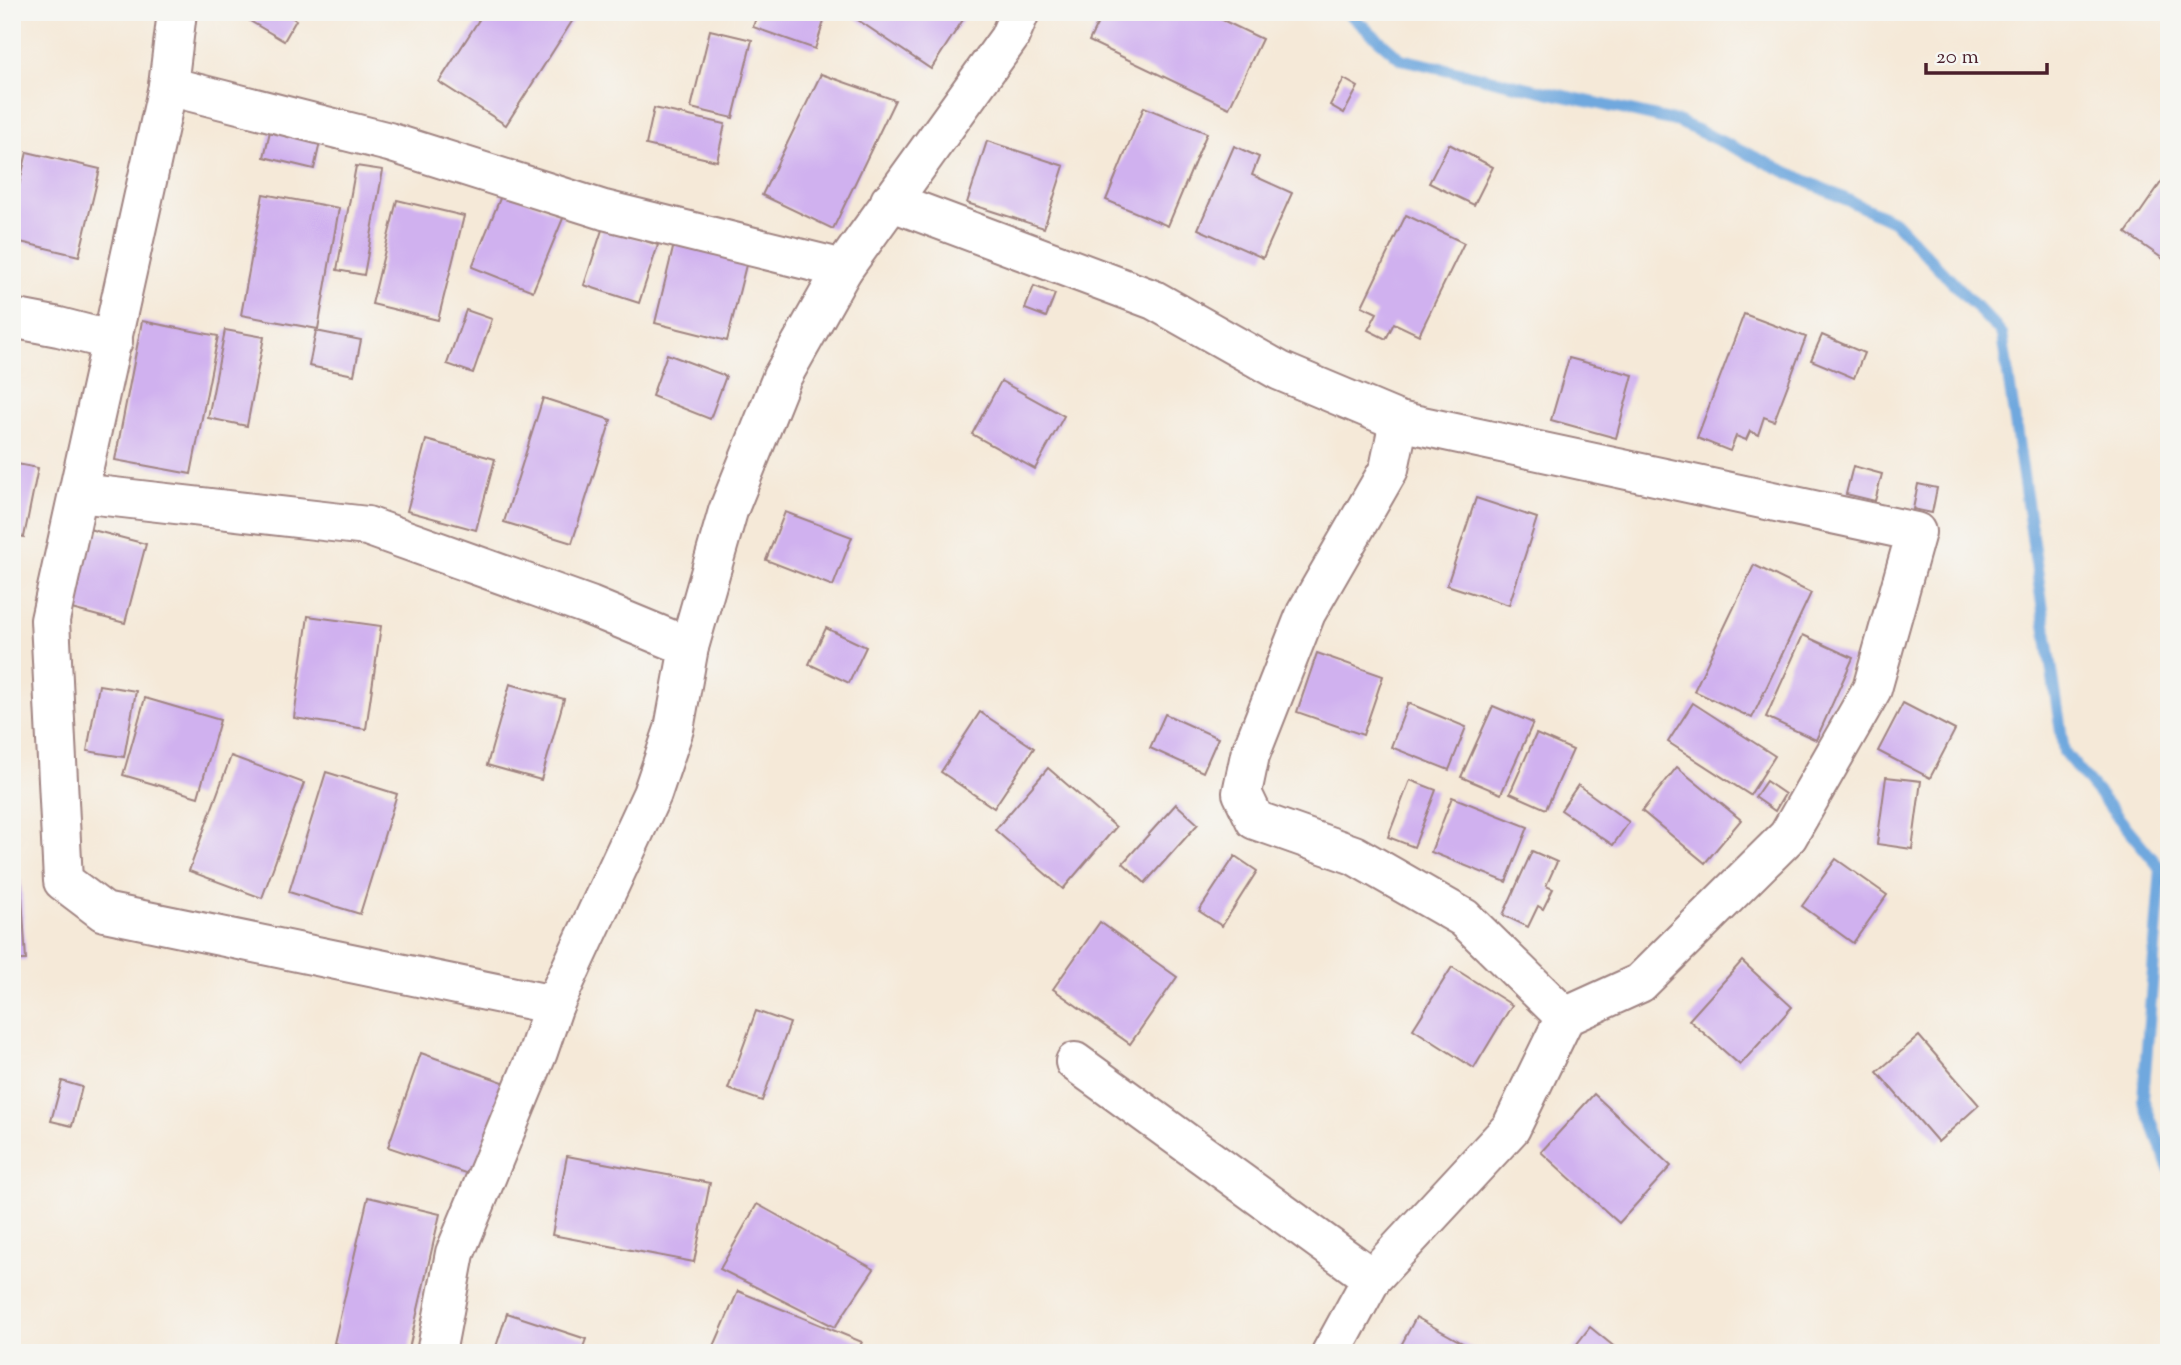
<svg xmlns="http://www.w3.org/2000/svg" width="2181" height="1365" viewBox="0 0 2181 1365" font-family="'Sorts Mill Goudy',serif">
	<style>
		.lines { fill: none; stroke-linecap: round; stroke-linejoin: round }
		.stream { stroke: #6fa8de; stroke-width: 12 }
		.building { fill: #d0b1ef }
		.street-casing { stroke: #a08482; stroke-width: 42 }
		.street { stroke: #fff; stroke-width: 38 }
	</style>
	<rect width="100%" height="100%" fill="#f6f6f2"/>
	<filter id="ink" filterUnits="userSpaceOnUse"><feTurbulence type="fractalNoise" baseFrequency=".0143" numOctaves="2"/><feDisplacementMap in="SourceGraphic" scale="14" xChannelSelector="R" yChannelSelector="G"/><feConvolveMatrix kernelMatrix="1 2 1 2 8 2 1 2 1" color-interpolation-filters="sRGB"/></filter>
	<filter id="wash" filterUnits="userSpaceOnUse"><feTurbulence type="fractalNoise" baseFrequency=".00686" numOctaves="4" result="noise"/><feDisplacementMap in="SourceGraphic" scale="28" xChannelSelector="R" yChannelSelector="G"/><feGaussianBlur stdDeviation="1.57" result="paint"/><feColorMatrix in="noise" values="0 0 0 0 0 0 0 0 0 0 0 0 0 0 0 0 0 1.4 0 .05"/><feComposite in="paint" operator="in"/></filter>
	<g filter="url(#wash)">
		<rect width="100%" height="100%" fill="#f5e9d8"/>
		<g class="lines">
			<!-- stream -->
			<path class="stream" d="M1347 12 1401 59 1679 122 1895 222 2002 334 2064 752 2161 869 2143 1099 2169 1168"/>
		</g>
		<g id="blocks">
			<!-- building -->
			<g class="building">
				<path d="M256 12H282L296 20 284 41 250 21Z"/>
				<path d="M484 12H578L506 125 439 82Z"/>
				<path d="M758 12H827L815 49 753 27Z"/>
				<path d="M846 12H968L931 69Z"/>
				<path d="M1103 12H1206L1262 39 1229 108 1089 41Z"/>
				<path d="M710 30 752 40 733 118 691 108Z"/>
				<path d="M821 74 895 100 833 229 762 195Z"/>
				<path d="M1344 79 1358 87 1344 113 1330 105Z"/>
				<path d="M1144 107 1207 133 1168 226 1106 200Z"/>
				<path d="M654 108 725 124 717 161 646 145Z"/>
				<path d="M271 127 321 138 314 169 264 157Z"/>
				<path d="M987 141 1064 166 1044 228 967 203Z"/>
				<path d="M1449 144 1493 167 1474 205 1429 183Z"/>
				<path d="M1234 146 1259 157 1252 175 1292 193 1263 258 1198 229Z"/>
				<path d="M27 152 100 169 79 256 12 240V215Z"/>
				<path d="M356 166 383 170 364 275 337 270Z"/>
				<path d="M2169 171V263L2126 233Z"/>
				<path d="M503 191 564 216 533 291 472 267Z"/>
				<path d="M263 194 339 208 318 329 241 315Z"/>
				<path d="M397 200 464 216 438 320 372 304Z"/>
				<path d="M1406 215 1464 243 1419 335 1394 323 1386 339 1368 330 1377 313 1362 306Z"/>
				<path d="M603 227 658 245 639 303 584 285Z"/>
				<path d="M675 240 748 257 727 341 655 323Z"/>
				<path d="M1034 286 1055 294 1046 317 1025 309Z"/>
				<path d="M466 310 492 319 473 373 447 364Z"/>
				<path d="M1744 314 1806 337 1774 421 1764 417 1758 435 1750 431 1746 440 1736 436 1730 451 1697 438Z"/>
				<path d="M142 321 218 336 191 474 115 460Z"/>
				<path d="M225 330 264 337 247 426 208 418Z"/>
				<path d="M316 331 361 340 354 375 309 366Z"/>
				<path d="M1822 335 1864 353 1854 378 1811 360Z"/>
				<path d="M667 354 726 376 710 419 652 396Z"/>
				<path d="M1569 358 1633 375 1616 438 1551 420Z"/>
				<path d="M1001 381 1064 416 1035 469 972 434Z"/>
				<path d="M543 398 611 420 572 543 504 522Z"/>
				<path d="M426 440 495 459 476 530 407 511Z"/>
				<path d="M12 463 38 468 24 537 12 534Z"/>
				<path d="M1853 466 1882 474 1875 501 1846 494Z"/>
				<path d="M1918 484 1937 488 1932 513 1913 509Z"/>
				<path d="M1476 498 1537 518 1509 605 1447 585Z"/>
				<path d="M785 512 852 537 833 586 766 560Z"/>
				<path d="M85 528 146 544 125 623 64 607Z"/>
				<path d="M1754 565 1811 593 1752 718 1694 691Z"/>
				<path d="M308 616 381 626 366 729 294 718Z"/>
				<path d="M826 628 866 647 849 683 809 664Z"/>
				<path d="M1803 635 1853 658 1816 740 1766 717Z"/>
				<path d="M1317 653 1383 676 1363 735 1297 712Z"/>
				<path d="M510 684 564 699 541 780 487 765Z"/>
				<path d="M99 685 136 691 124 757 87 751Z"/>
				<path d="M145 698 220 720 198 797 123 775Z"/>
				<path d="M1408 703 1466 727 1449 770 1391 747Z"/>
				<path d="M1693 703 1775 756 1750 795 1668 742Z"/>
				<path d="M1903 703 1955 730 1930 778 1878 751Z"/>
				<path d="M1493 706 1533 723 1501 794 1461 777Z"/>
				<path d="M980 712 1034 748 994 808 941 772Z"/>
				<path d="M1165 714 1218 738 1203 772 1150 748Z"/>
				<path d="M1536 734 1573 750 1546 809 1510 793Z"/>
				<path d="M231 756 304 783 262 898 189 871Z"/>
				<path d="M1677 767 1741 820 1705 863 1642 811Z"/>
				<path d="M1048 768 1116 827 1063 889 995 830Z"/>
				<path d="M326 772 397 794 360 914 289 892Z"/>
				<path d="M1886 777 1921 781 1912 849 1877 844Z"/>
				<path d="M1410 780 1436 790 1414 847 1388 837Z"/>
				<path d="M1766 781 1785 794 1775 811 1755 797Z"/>
				<path d="M1578 785 1629 822 1613 845 1561 810Z"/>
				<path d="M1452 797 1528 827 1506 882 1431 852Z"/>
				<path d="M1176 804 1198 824 1145 883 1123 863Z"/>
				<path d="M1532 851 1557 862 1546 886 1553 889 1543 909 1538 906 1528 927 1503 915Z"/>
				<path d="M1235 856 1257 871 1222 926 1199 911Z"/>
				<path d="M1836 859 1887 895 1853 943 1802 906Z"/>
				<path d="M21 880 26 960H12V881Z"/>
				<path d="M1100 922 1177 977 1130 1044 1053 989Z"/>
				<path d="M1742 961 1792 1007 1740 1065 1689 1020Z"/>
				<path d="M1452 967 1512 1005 1474 1068 1413 1029Z"/>
				<path d="M756 1011 790 1023 762 1101 728 1089Z"/>
				<path d="M1919 1036 1979 1105 1938 1142 1877 1072Z"/>
				<path d="M421 1053 509 1084 477 1177 388 1147Z"/>
				<path d="M62 1081 82 1087 72 1126 51 1121Z"/>
				<path d="M1594 1094 1671 1166 1619 1223 1541 1152Z"/>
				<path d="M567 1156 710 1183 694 1262 552 1235Z"/>
				<path d="M368 1197 440 1214 408 1353H374L334 1343Z"/>
				<path d="M757 1204 874 1269 835 1327 720 1269Z"/>
				<path d="M738 1291 862 1342 857 1353H711Z"/>
				<path d="M507 1313 586 1339 581 1353H494Z"/>
				<path d="M1416 1317 1475 1350 1474 1353H1397Z"/>
				<path d="M1590 1327 1622 1353H1570Z"/>
			</g>
		</g>
	</g>
	<g filter="url(#ink)">
		<use href="#blocks" fill-opacity="0" stroke="#a08482" stroke-width="2"/>
		<g class="lines">
			<defs>
				<g id="street">
					<path d="M177 12 168 86 50 620 63 881 104 912 554 1005"/>
					<path d="M168 86 389 142 604 210 843 269"/>
					<path d="M890 201 1154 300 1280 371 1399 421 1916 532 1872 689 1788 836 1640 983 1565 1017 1511 1128 1372 1278 1331 1353"/>
					<path d="M12 318 59 327 113 341"/>
					<path d="M1399 421 1389 469 1306 613 1250 755 1242 793 1255 820 1354 855 1464 918 1565 1017"/>
					<path d="M79 493 367 526 590 606 689 647"/>
					<path d="M1075 1062 1372 1278"/>
					<path d="M436 1353 455 1253 538 1052 554 1005 652 794 674 729 689 647 728 511 782 377 843 269 1009 38 1020 12"/>
				</g>
			</defs>
			<!-- street casing -->
			<use href="#street" class="street-casing"/>
			<!-- street -->
			<use href="#street" class="street"/>
		</g>
	</g>
	<!-- margin -->
	<rect width="2181" height="1365" fill="none" stroke="#f6f6f2" stroke-width="42"/>
	<!-- scale -->
	<path d="M1926 63v10h121v-10" fill="none" stroke="#4a1f2b" stroke-width="3.5"/>
	<text x="1936" y="63" font-size="21" fill="#4a1f2b" stroke="#f6f6f2" stroke-width="5" paint-order="stroke">20 m</text>
</svg>
